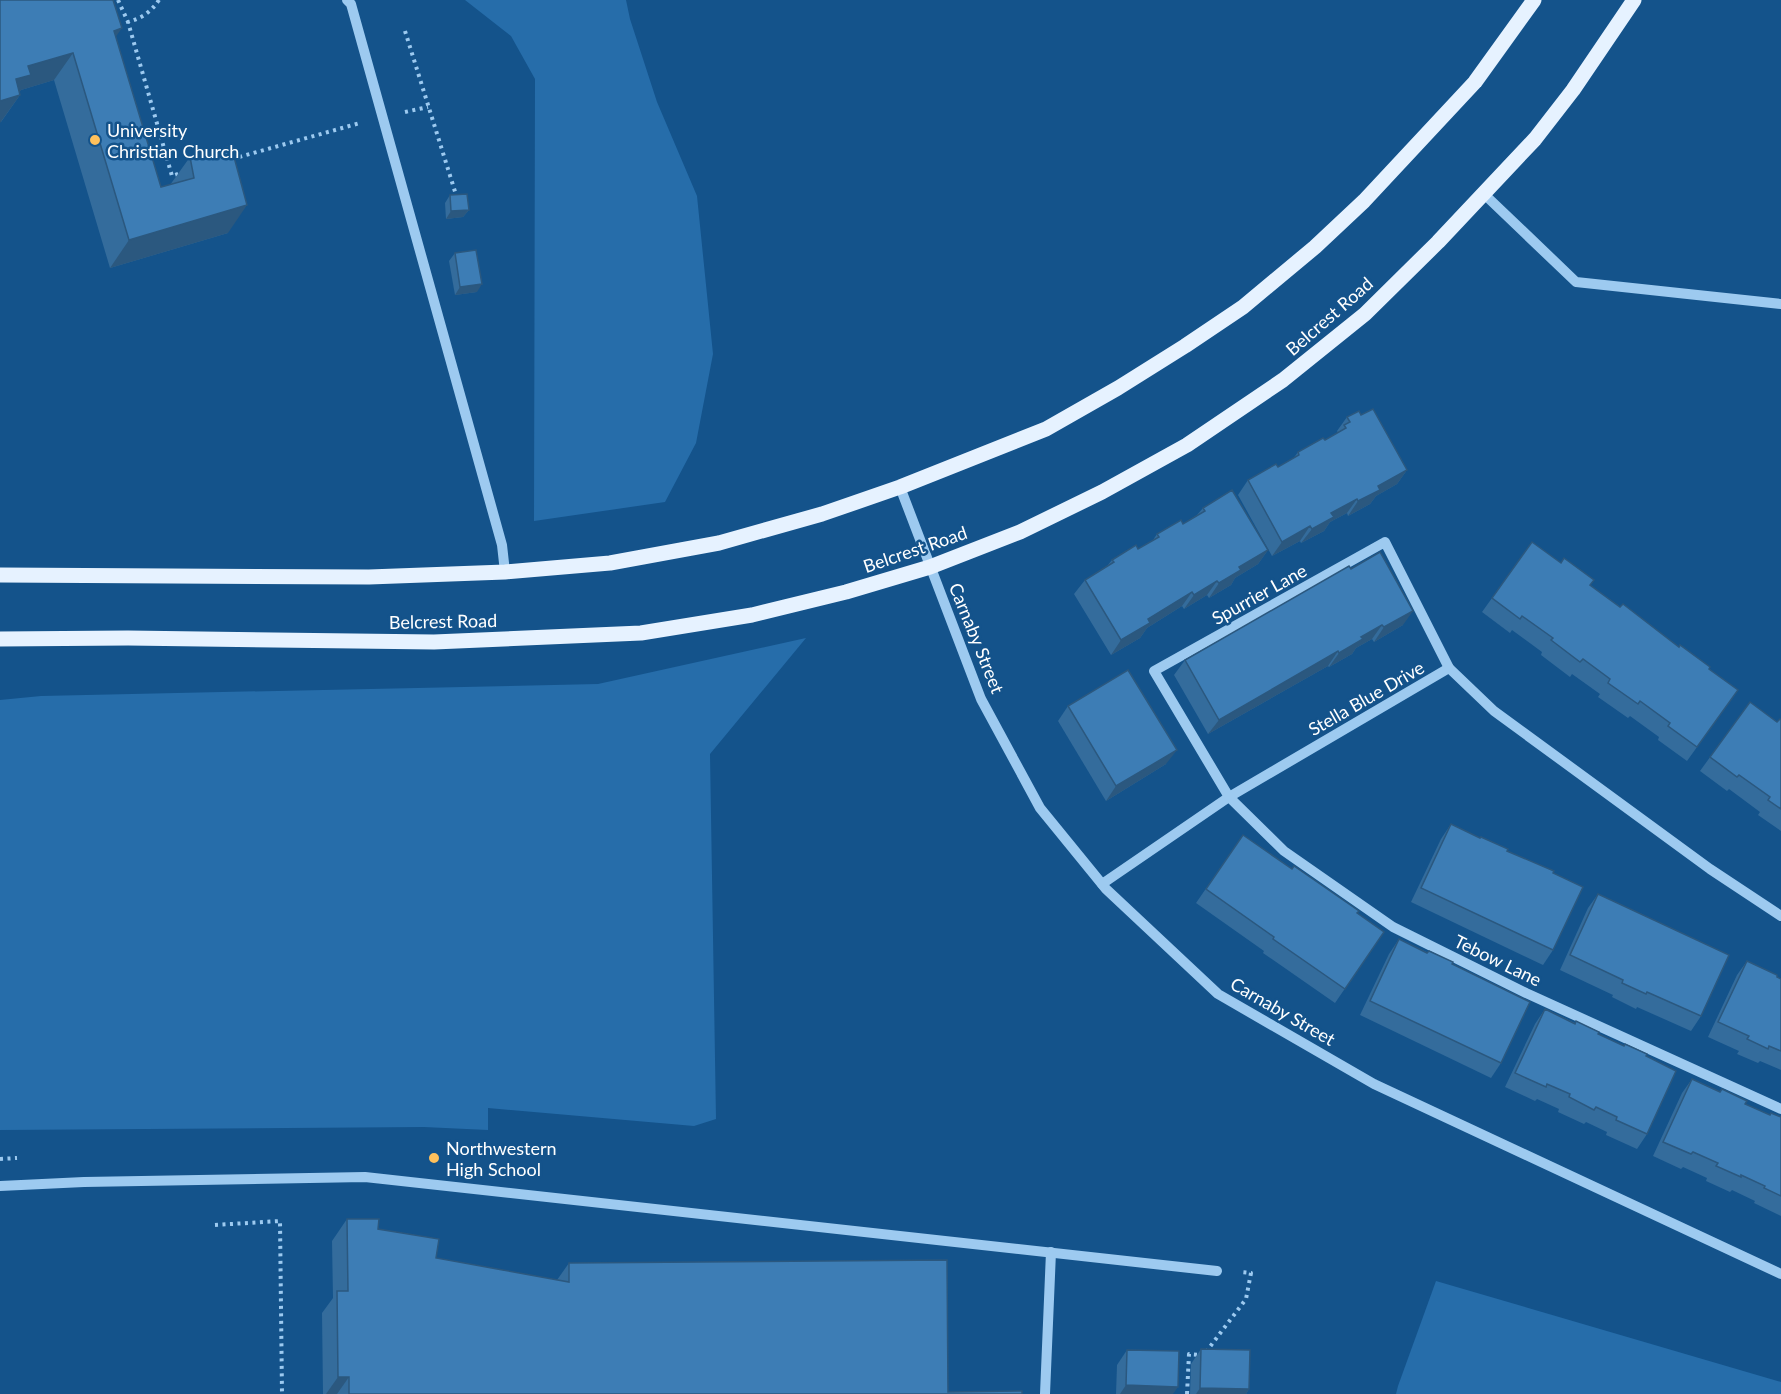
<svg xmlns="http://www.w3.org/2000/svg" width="1781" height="1394" viewBox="0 0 1781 1394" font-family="Lato,sans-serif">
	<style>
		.green { fill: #266daa }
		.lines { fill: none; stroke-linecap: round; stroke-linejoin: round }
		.path { stroke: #9dcaf0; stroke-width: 4; stroke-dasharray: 3 4.5; stroke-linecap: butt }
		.minor { stroke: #9dcaf0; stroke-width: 10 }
		.major { stroke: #e6f2ff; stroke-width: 15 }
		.wall { fill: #346c9c }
		.shaded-wall { fill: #2b587f }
		.building { fill: #3d7db5; stroke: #2b587f; stroke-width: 1.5 }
		.poi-dot { fill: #ffc15c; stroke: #14538b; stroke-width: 2 }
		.labels { text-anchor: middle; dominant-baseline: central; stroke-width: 5; stroke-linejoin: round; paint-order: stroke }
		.poi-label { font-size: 18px; fill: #fff; stroke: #14538b; text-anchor: start }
		.street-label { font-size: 18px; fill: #fff; stroke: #14538b }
	</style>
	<rect width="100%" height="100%" fill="#14538b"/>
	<!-- green -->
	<g class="green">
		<path d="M465 0H626L630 19 657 102 697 196 713 354 696 443 665 502 534 521 535 79 511 36Z"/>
		<path d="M806 638 710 754 716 1119 694 1126 488 1108V1130L424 1127 0 1130V700L41 696 598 684Z"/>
		<path d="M1436 1281 1781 1382V1394H1396L1398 1386Z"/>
	</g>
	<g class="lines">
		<!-- path -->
		<g class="path">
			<path d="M118 0 128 22"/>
			<path d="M159 0C151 12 142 18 128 22L172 176 181 173"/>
			<path d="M405 31 457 198"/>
			<path d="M405 112 428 107"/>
			<path d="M232 159 360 123"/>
			<path d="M0 1159 17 1158"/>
			<path d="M215 1225 280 1221 282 1394"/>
			<path d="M1206 1352 1246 1299 1251 1273 1241 1272"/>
			<path d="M1187 1394 1189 1354 1200 1355"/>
		</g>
		<!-- minor -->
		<g class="minor">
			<path d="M347 0 351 4 502 545 505 572"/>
			<path d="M1484 194 1576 282 1781 304"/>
			<path d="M900 487 981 699 1040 808 1106 889 1218 994 1374 1084 1781 1274"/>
			<path d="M1102 884 1229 797 1449 668"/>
			<path d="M1781 916 1710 869 1494 711 1449 668 1385 542 1154 671 1229 797 1284 851 1393 927 1526 993 1781 1109"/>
			<path d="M0 1186 84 1182 365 1177 1217 1271"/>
			<path d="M1045 1394 1051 1252"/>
		</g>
		<!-- major -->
		<g class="major">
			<path d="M0 575 369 577 505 572 610 563 719 543 822 514 900 487 1046 429 1118 388 1185 346 1243 307 1315 247 1364 201 1475 82 1534 0"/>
			<path d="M0 639 128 638 434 642 641 633 752 615 846 592 930 567 1020 532 1102 492 1187 445 1283 380 1365 314 1438 242 1535 139 1573 90 1634 0"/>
		</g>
	</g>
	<!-- wall -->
	<g class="wall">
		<path d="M0 0 115 37 161 187 170 185 190 157 228 233 110 268 54 80 21 90 19 92 20 95 1 122Z"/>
		<path d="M450 195 469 210 463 217 446 219 445 203Z"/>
		<path d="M455 253 477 292 455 295 449 261Z"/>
		<path d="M1361 415 1407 470 1397 484 1376 496 1370 504 1348 516 1347 513 1330 522 1324 531 1301 543 1300 541 1272 556 1238 495 1248 480 1278 467 1293 459 1298 452 1325 440 1338 433 1337 431 1347 417Z"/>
		<path d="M1203 508 1268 550 1258 564 1235 578 1231 585 1209 598 1207 595 1184 609 1182 606 1147 628 1140 638 1111 655 1074 594 1085 580 1107 566 1112 560 1138 549 1153 540 1157 534 1183 524 1197 515Z"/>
		<path d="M1532 542 1591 586 1738 690 1687 761 1658 740 1659 737 1630 716 1628 718 1598 697 1600 694 1572 674 1570 677 1541 655 1542 652 1512 630 1510 633 1482 612Z"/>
		<path d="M1351 569 1403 625 1374 642 1372 639 1356 648 1352 654 1329 667 1328 666 1208 734 1174 675 1185 660Z"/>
		<path d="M1750 702 1777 722 1781 720V831L1758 815 1760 812 1729 789 1727 791 1700 771Z"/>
		<path d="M1068 706 1166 764 1106 801 1058 721Z"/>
		<path d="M1451 824 1553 873V950L1543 965 1411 902 1441 839Z"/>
		<path d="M1243 835 1384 932 1335 1003 1263 953 1264 951 1196 903Z"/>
		<path d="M1598 894 1701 1016 1691 1031 1637 1007 1636 1009 1612 997 1613 995 1560 970 1588 908Z"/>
		<path d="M1399 939 1452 964 1501 1063 1491 1078 1360 1015 1389 954Z"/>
		<path d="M1747 961 1781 979V1070L1760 1061 1758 1063 1737 1054 1739 1051 1708 1037 1737 975Z"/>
		<path d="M1545 1009 1575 1023 1576 1021 1598 1034 1646 1056 1647 1134 1637 1149 1606 1135 1607 1132 1586 1122 1584 1124 1558 1112 1559 1109 1537 1099 1535 1101 1505 1087 1535 1024Z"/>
		<path d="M1692 1079 1769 1115 1781 1117V1216L1754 1203 1755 1201 1732 1190 1730 1192 1706 1181 1707 1178 1683 1167 1681 1169 1653 1156 1682 1093Z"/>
		<path d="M347 1219 378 1229 436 1258 557 1280 569 1263 948 1392 1022 1394H323L322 1313 333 1298 332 1241Z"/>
		<path d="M1201 1349 1249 1389 1246 1394H1190L1191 1364Z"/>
		<path d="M1127 1350 1173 1394H1116L1117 1365Z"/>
	</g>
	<!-- shaded-wall -->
	<g class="shaded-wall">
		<path d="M122 28 103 55 114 31Z"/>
		<path d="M73 53 54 80 21 90 17 96 20 95 0 123V101L16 79 28 66Z"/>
		<path d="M247 205 228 233 110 268 129 240Z"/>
		<path d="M469 210 463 217 446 219 451 211Z"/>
		<path d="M482 284 477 292 455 295 460 287Z"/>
		<path d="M1407 470 1397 484 1376 496 1370 504 1348 516 1358 501 1378 486Z"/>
		<path d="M1357 499 1347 513 1330 522 1324 531 1301 543 1312 529 1331 513Z"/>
		<path d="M1310 526 1300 541 1272 556 1282 542Z"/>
		<path d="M1268 550 1258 564 1235 578 1231 585 1209 598 1219 583 1239 567Z"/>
		<path d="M1217 581 1207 595 1184 609 1194 595Z"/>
		<path d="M1192 592 1182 606 1147 628 1140 638 1111 655 1121 640 1148 619Z"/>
		<path d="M1413 611 1403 625 1374 642 1384 627Z"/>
		<path d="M1382 625 1372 639 1356 648 1352 654 1329 667 1339 653 1361 637Z"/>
		<path d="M1338 651 1328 666 1208 734 1219 720Z"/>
		<path d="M1177 750 1166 764 1106 801 1116 786Z"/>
		<path d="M338 1377H349L337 1394H326Z"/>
		<path d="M1126 1385 1178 1387 1173 1394H1120Z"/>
		<path d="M1200 1388 1249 1389 1246 1394H1196Z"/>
	</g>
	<!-- building -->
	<g class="building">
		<path d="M0 0H113L122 28 114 31 161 187 194 178 190 157 231 146 247 205 129 240 73 53 28 66 31 75 16 79 20 95 0 101Z"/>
		<path d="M467 194 469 210 451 211 450 195Z"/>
		<path d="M476 250 482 284 460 287 455 253Z"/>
		<path d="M1373 409 1407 470 1378 486 1380 490 1358 501 1357 499 1331 513 1334 517 1312 529 1310 526 1282 542 1248 480 1276 464 1278 467 1299 455 1298 452 1323 438 1325 440 1346 428 1344 425 1350 422 1347 417 1359 411 1361 415Z"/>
		<path d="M1232 490 1268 550 1239 567 1241 570 1219 583 1217 581 1194 595 1192 592 1148 619 1150 623 1121 640 1085 580 1114 562 1112 560 1136 545 1138 549 1159 537 1157 534 1181 520 1183 524 1205 511 1203 508Z"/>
		<path d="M1532 542 1561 563 1564 558 1594 580 1590 585 1620 607 1623 604 1679 647 1680 645 1710 667 1709 669 1738 690 1697 747 1668 726 1670 723 1640 701 1638 704 1608 683 1610 679 1583 659 1580 662 1551 640 1553 638 1522 616 1520 619 1492 598Z"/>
		<path d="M1380 552 1413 611 1384 627 1382 625 1361 637 1363 639 1339 653 1338 651 1219 720 1185 660 1349 566 1351 569Z"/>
		<path d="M1128 670 1177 750 1116 786 1068 706Z"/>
		<path d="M1750 702 1777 722 1780 719 1781 720V809L1768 800 1770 797 1739 775 1737 777 1710 757Z"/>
		<path d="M1451 824 1480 838 1481 837 1508 849 1507 851 1554 871 1553 873 1583 887 1553 950 1421 888Z"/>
		<path d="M1243 835 1292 869 1294 866 1359 911 1357 913 1384 932 1345 989 1273 939 1274 937 1206 889Z"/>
		<path d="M1598 894 1729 955 1701 1016 1647 992 1646 994 1622 983 1623 980 1570 955Z"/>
		<path d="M1399 939 1427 953 1429 951 1453 962 1452 964 1530 1002 1501 1063 1370 1001Z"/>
		<path d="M1747 961 1777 975V977L1781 979V1051L1769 1046 1768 1049 1747 1039 1749 1036 1718 1022Z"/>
		<path d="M1545 1009 1575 1024 1576 1021 1599 1032 1598 1034 1624 1046 1625 1044 1647 1054 1646 1056 1676 1071 1647 1134 1616 1120 1617 1117 1596 1107 1594 1110 1569 1097 1570 1094 1547 1084 1546 1087 1515 1073Z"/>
		<path d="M1692 1079 1720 1092 1722 1089 1747 1101 1745 1104 1770 1115 1771 1113 1781 1117V1196L1764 1188 1765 1186 1741 1175V1177L1716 1166 1718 1163 1693 1152 1691 1154 1663 1142Z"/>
		<path d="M347 1219H379L378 1229 439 1239 436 1258 569 1282V1263L947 1260 948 1392 1022 1391V1394H349V1377H338L337 1291H348Z"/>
		<path d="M1201 1349 1250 1350 1249 1389 1200 1388Z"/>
		<path d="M1127 1350 1179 1351 1178 1387 1126 1385Z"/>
	</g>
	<!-- markers -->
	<g class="poi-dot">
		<circle cx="95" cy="140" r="6"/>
		<circle cx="434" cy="1158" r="6"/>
	</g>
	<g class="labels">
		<!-- poi labels -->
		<g class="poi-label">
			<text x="107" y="130">University<tspan x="107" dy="21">Christian Church</tspan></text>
			<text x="446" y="1148">Northwestern<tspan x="446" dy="21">High School</tspan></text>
		</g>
		<!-- street labels -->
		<g class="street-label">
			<text transform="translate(1329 316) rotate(-41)">Belcrest Road</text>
			<text transform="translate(915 549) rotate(-19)">Belcrest Road</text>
			<text transform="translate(1259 594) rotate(-29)">Spurrier Lane</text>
			<text transform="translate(443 621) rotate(-1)">Belcrest Road</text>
			<text transform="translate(977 638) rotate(68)">Carnaby Street</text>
			<text transform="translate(1366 698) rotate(-30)">Stella Blue Drive</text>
			<text transform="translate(1498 960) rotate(26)">Tebow Lane</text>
			<text transform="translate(1283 1011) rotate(30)">Carnaby Street</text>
		</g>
	</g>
</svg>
